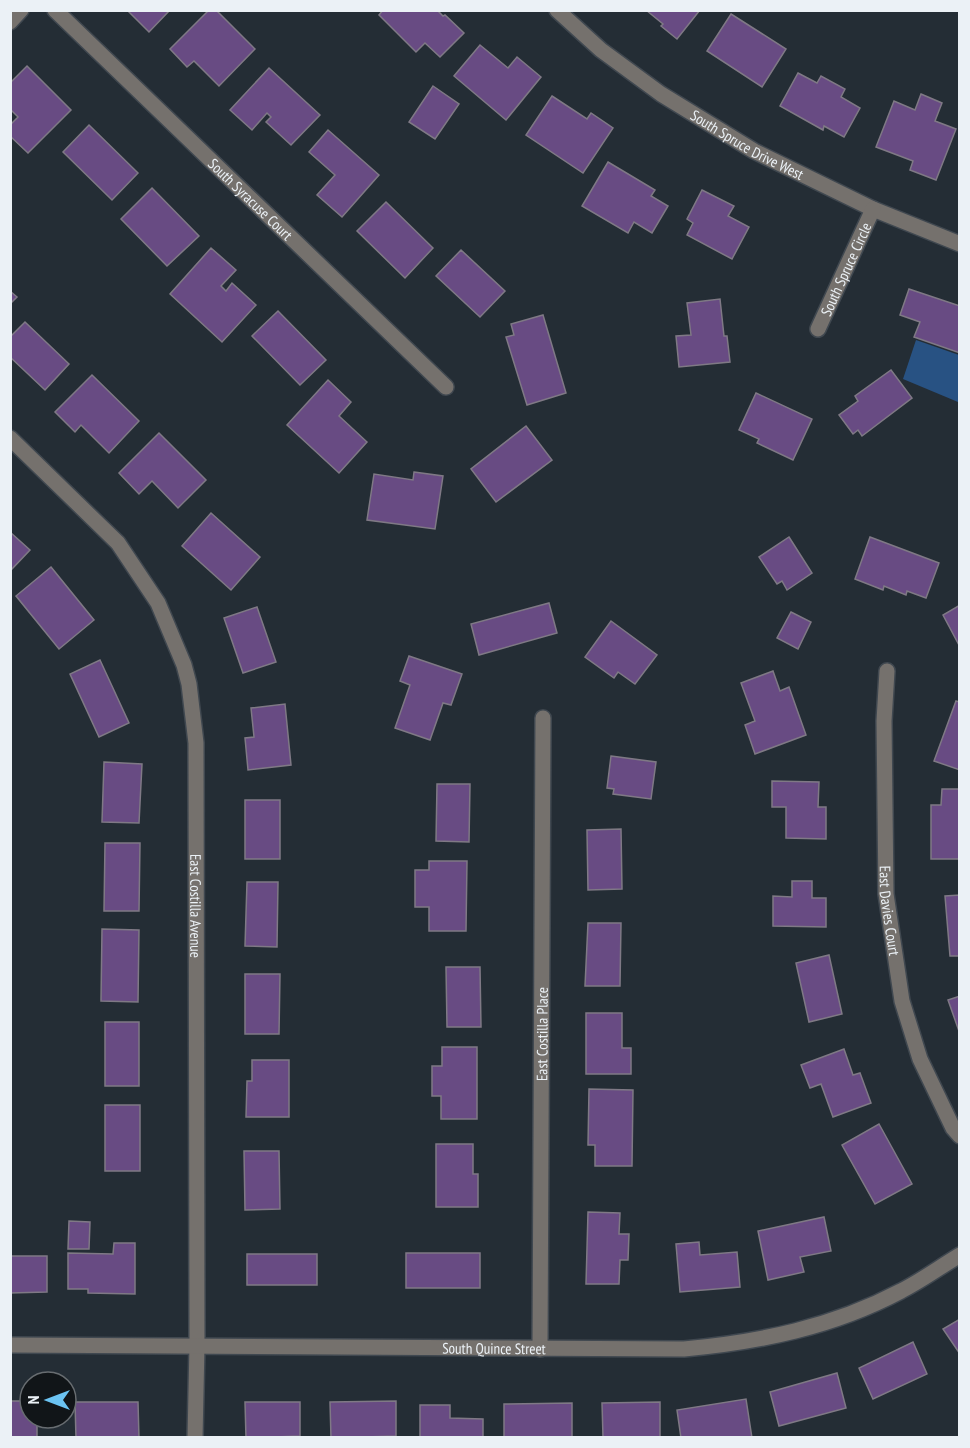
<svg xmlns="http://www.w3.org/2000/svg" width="970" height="1448" viewBox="0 0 970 1448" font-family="'PT Sans Narrow',sans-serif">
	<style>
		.water { fill: #285283 }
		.building { fill: #684b83; stroke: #7f7985; stroke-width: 1.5 }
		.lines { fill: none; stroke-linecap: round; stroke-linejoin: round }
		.minor-casing { stroke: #404850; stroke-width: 18 }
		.minor { stroke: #75716d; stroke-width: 15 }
		.labels { text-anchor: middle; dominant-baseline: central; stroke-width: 5; stroke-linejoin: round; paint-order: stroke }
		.street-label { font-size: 15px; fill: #ebf1f6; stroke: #111518 }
	</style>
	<rect width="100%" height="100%" fill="#242d35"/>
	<!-- water -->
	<path class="water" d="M916 340 959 355 958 402 903 379Z"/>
	<!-- building -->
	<g class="building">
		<path d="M127 10H170L149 32Z"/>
		<path d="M209 10H216L255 49 219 86 194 61 187 67 170 49Z"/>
		<path d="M383 10H437L443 16 445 15 464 33 440 57 425 43 416 52 379 15Z"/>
		<path d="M646 10H700L677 39 661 26 663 24Z"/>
		<path d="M731 14 786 49 762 87 707 51Z"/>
		<path d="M480 45 508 68 517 57 541 77 506 120 454 76Z"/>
		<path d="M27 66 71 110 28 153 10 136V125L18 117 10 109V83Z"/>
		<path d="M269 68 320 115 291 145 266 122 271 117 267 113 252 130 230 110Z"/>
		<path d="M798 73 817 83 821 76 845 89 841 97 860 108 844 137 824 126 823 130 780 106Z"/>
		<path d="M433 86 459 104 435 139 409 122Z"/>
		<path d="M921 94 942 103 935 121 956 129 936 180 910 170 913 161 876 147 894 101 915 110Z"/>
		<path d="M552 96 587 119 591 113 613 128 583 173 526 135Z"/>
		<path d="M89 125 138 173 112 200 63 152Z"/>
		<path d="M328 130 379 175 342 217 317 195 335 175 309 152Z"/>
		<path d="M608 162 655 190 651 196 668 206 652 233 634 222 628 233 582 206Z"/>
		<path d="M152 188 199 236 167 266 121 219Z"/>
		<path d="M702 190 734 206 728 216 749 227 732 259 687 235 693 223 687 219Z"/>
		<path d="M386 202 433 248 405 278 357 231Z"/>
		<path d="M211 248 236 270 221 286 226 291 232 283 256 305 222 342 170 294Z"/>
		<path d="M461 250 505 291 480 317 436 276Z"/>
		<path d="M909 289 960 306V353L914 337 920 322 900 315Z"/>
		<path d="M10 291 17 297 10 304Z"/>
		<path d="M720 299 724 336H727L730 362 679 367 676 336 691 335 687 303Z"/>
		<path d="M278 311 326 360 300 385 252 336Z"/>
		<path d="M543 315 566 393 527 405 506 337 514 335 511 324Z"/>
		<path d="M25 322 69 364 45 390 10 357V337Z"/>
		<path d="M891 370 912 398 862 436 858 430 853 434 839 415 858 401 855 396Z"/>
		<path d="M92 375 139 421 109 453 81 425 75 432 55 412Z"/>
		<path d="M328 380 351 402 339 416 367 442 339 473 287 425Z"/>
		<path d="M756 393 812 419 793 460 757 443 759 439 739 430Z"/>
		<path d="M526 426 552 460 496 502 471 469Z"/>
		<path d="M159 433 206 480 178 508 152 481 139 494 119 473Z"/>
		<path d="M414 472 443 476 435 529 367 520 374 474 413 480Z"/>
		<path d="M211 513 260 557 231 590 182 546Z"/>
		<path d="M10 532 30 550 10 571Z"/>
		<path d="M789 537 812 573 787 590 782 581 777 584 759 557Z"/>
		<path d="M870 537 939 563 926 598 907 591 906 595 884 586 883 590 855 579Z"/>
		<path d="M51 567 94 620 59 649 16 596Z"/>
		<path d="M549 603 557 633 479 655 471 624Z"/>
		<path d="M960 605V647L943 615Z"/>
		<path d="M257 607 276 662 243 673 224 618Z"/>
		<path d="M791 612 811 622 798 649 777 638Z"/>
		<path d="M611 621 657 655 635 684 618 672 614 678 585 657Z"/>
		<path d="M409 656 462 674 451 705 443 703 430 740 395 728 410 685 400 681Z"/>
		<path d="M100 660 129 723 99 737 70 674Z"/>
		<path d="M773 671 780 691 789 687 806 735 755 754 745 725 755 721 741 683Z"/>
		<path d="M956 701 960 702V770L934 761Z"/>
		<path d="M285 704 291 765 248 770 245 738 254 737 251 708Z"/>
		<path d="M611 756 656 762 651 799 613 794 614 789 607 788Z"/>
		<path d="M104 762 142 764 139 823 102 822Z"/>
		<path d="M772 781 819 782 818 807H826V839L786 838V807H772Z"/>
		<path d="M437 784H470L469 842 436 841Z"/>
		<path d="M942 789H960V859H931V805H941Z"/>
		<rect x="245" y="800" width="35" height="59"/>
		<path d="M621 829 622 889 588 890 587 830Z"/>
		<path d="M105 843H140L139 911H104Z"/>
		<path d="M429 861H467L466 931H429V907H415V870H429Z"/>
		<path d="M792 881H812V898H826V927L773 926V896L792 897Z"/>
		<path d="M247 882H278L277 947 245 946Z"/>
		<path d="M960 895V956H950L945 896Z"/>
		<path d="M588 923H621L620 986H585Z"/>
		<path d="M102 929 139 930 138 1002 101 1001Z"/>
		<path d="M829 955 842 1014 809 1022 796 963Z"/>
		<path d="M446 967H480L481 1027H447Z"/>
		<path d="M245 974H280L279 1034H245Z"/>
		<path d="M960 996V1034L948 1000Z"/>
		<path d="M586 1013H622V1048H631V1074H586Z"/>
		<rect x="105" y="1022" width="34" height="64"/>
		<path d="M442 1047H477V1119H441V1096H432V1066H442Z"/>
		<path d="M844 1049 853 1075 860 1073 871 1103 833 1117 821 1084 810 1088 801 1065Z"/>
		<path d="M252 1060H289V1117H246L247 1081H252Z"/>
		<path d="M589 1089 633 1090 632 1166H595V1145H588Z"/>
		<rect x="105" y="1105" width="35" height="66"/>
		<path d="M879 1124 912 1184 875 1204 842 1145Z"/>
		<path d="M436 1144H473V1174H478V1207H436Z"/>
		<path d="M244 1151H279L280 1209 245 1210Z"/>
		<path d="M588 1212 620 1213 619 1234H629L628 1260H620L619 1284H586Z"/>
		<path d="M824 1217 831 1251 800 1257 804 1272 768 1280 758 1231Z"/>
		<path d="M69 1221 90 1222 89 1249H68Z"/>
		<path d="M699 1242 700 1255 737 1252 740 1287 680 1292 676 1244Z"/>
		<path d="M114 1243H135V1294L88 1293V1289H68V1253L113 1254Z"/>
		<rect x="406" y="1253" width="74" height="35"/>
		<rect x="247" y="1254" width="70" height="31"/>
		<path d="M10 1256H47V1292L10 1293Z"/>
		<path d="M960 1319V1354L943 1329Z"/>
		<path d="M913 1342 927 1374 873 1399 859 1368Z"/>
		<path d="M837 1373 846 1408 779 1426 770 1392Z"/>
		<path d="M746 1399 752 1438H681L677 1410Z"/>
		<path d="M10 1401H30V1418H37V1438H10Z"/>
		<path d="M396 1401V1436L331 1438 330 1402Z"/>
		<path d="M75 1402H138L139 1438H76Z"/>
		<path d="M245 1402H300V1436L246 1438Z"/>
		<path d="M660 1402V1437H603L602 1403Z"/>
		<path d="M572 1403V1437H504V1404Z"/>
		<path d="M420 1405H450V1418L483 1419V1438H420Z"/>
	</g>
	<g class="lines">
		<defs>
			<g id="minor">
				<path id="s1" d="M55 10 446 387"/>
				<path id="s2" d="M557 10 601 50 661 94 754 151 873 209 960 244"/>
				<path d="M10 22 21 10"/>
				<path id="s3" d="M818 329 873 209"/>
				<path id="s4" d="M10 438 118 543 158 603 184 665 189 684 196 743 197 1345 195 1438"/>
				<path id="s5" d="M887 671 884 721 886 894 902 1001 920 1059 953 1128 960 1136"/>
				<path id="s6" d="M10 1345 684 1349C760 1342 833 1327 901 1291 921 1281 940 1267 960 1255"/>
				<path id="s7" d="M540 1349 543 718"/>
			</g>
		</defs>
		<!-- minor casing -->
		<use href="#minor" class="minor-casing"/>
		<!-- minor -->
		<use href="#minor" class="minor"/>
	</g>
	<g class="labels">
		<!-- street labels -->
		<g class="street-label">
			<text stroke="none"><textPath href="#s2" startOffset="234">South Spruce Drive West</textPath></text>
			<text stroke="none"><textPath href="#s1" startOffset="272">South Syracuse Court</textPath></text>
			<text stroke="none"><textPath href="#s3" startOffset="66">South Spruce Circle</textPath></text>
			<text stroke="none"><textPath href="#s4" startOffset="532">East Costilla Avenue</textPath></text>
			<text stroke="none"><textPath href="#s5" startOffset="240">East Davies Court</textPath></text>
			<text stroke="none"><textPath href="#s7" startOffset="315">East Costilla Place</textPath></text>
			<text stroke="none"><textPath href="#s6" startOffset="484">South Quince Street</textPath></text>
		</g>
	</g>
	<!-- border -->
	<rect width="970" height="1448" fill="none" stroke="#ebf1f6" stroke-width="24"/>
	<!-- north arrow -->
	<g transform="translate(48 1400) rotate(270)"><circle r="28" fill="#111518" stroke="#686d71" stroke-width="1.5"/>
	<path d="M0-4.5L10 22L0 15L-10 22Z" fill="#6bc3f2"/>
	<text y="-9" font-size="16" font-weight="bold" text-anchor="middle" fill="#ebf1f6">N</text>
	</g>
</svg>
